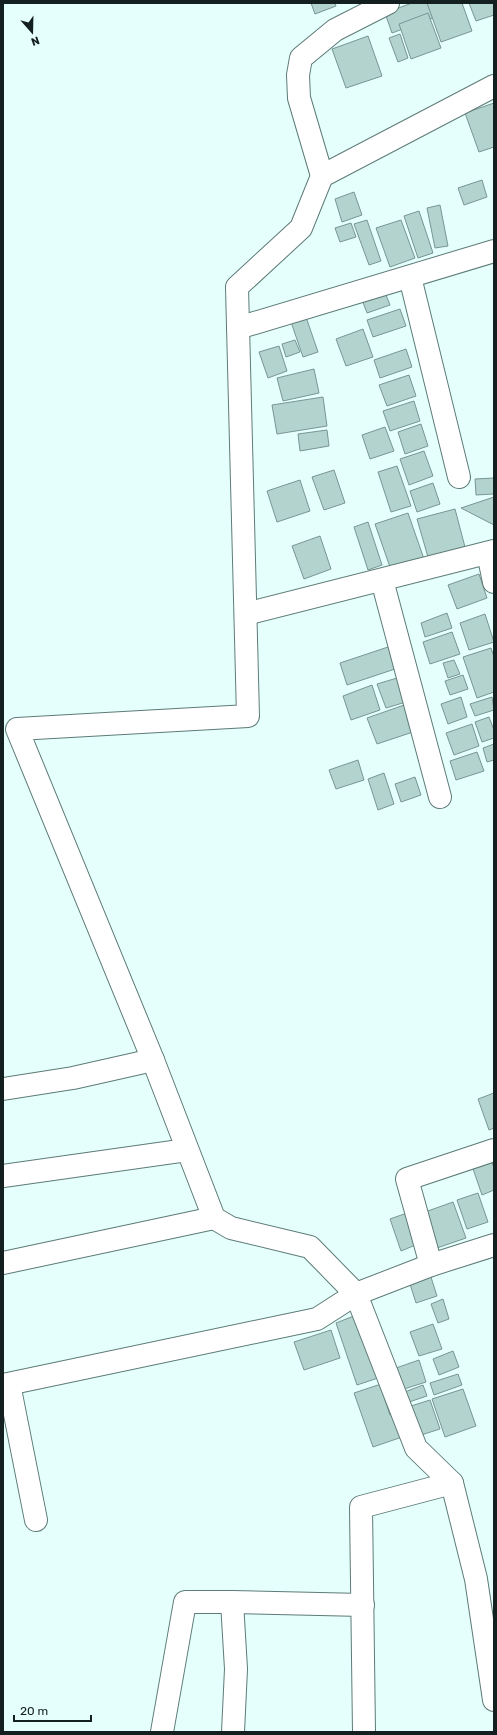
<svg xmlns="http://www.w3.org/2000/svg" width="497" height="1735" viewBox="0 0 497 1735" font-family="Rubik,sans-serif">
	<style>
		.building { fill: #b3d3cf; stroke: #789693 }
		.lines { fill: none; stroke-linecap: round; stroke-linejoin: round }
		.street-casing { stroke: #5d7b78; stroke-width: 24 }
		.street { stroke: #fff; stroke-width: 22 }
	</style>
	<rect width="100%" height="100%" fill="#e5fffc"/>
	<!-- building -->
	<g class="building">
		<path d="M311 3H335L336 6 315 14Z"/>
		<path d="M412 3H428L433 18 392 33 385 13Z"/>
		<path d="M427 3H462L472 31 441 42Z"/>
		<path d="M469 3H494V15L476 21Z"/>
		<path d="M428 13 441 48 411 59 399 24Z"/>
		<path d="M400 34 408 58 398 62 389 38Z"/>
		<path d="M368 36 382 76 346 88 332 49Z"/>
		<path d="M494 103V147L479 152 465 113Z"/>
		<path d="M482 180 487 197 464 205 458 188Z"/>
		<path d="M354 192 362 215 342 222 335 199Z"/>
		<path d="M440 205 448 246 435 248 427 208Z"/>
		<path d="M419 211 433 253 418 258 404 216Z"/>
		<path d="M367 220 381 261 369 265 354 224Z"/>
		<path d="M401 220 415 258 390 267 376 228Z"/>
		<path d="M351 223 356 237 340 242 335 228Z"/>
		<path d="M384 290 390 305 367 313 361 297Z"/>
		<path d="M400 309 406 326 373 337 367 320Z"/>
		<path d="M306 317 318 352 303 357 291 322Z"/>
		<path d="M363 329 373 357 346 366 336 339Z"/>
		<path d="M295 340 300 352 286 357 282 344Z"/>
		<path d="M279 346 287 371 268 378 259 352Z"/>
		<path d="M406 349 412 367 380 378 374 360Z"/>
		<path d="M314 369 319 393 283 401 277 378Z"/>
		<path d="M409 375 416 396 387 406 379 385Z"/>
		<path d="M323 397 327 426 277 434 272 405Z"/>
		<path d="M414 401 420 421 390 431 383 411Z"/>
		<path d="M421 424 428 446 405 454 398 432Z"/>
		<path d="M385 427 394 451 370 459 362 435Z"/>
		<path d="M327 430 329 446 300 451 298 434Z"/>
		<path d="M424 451 433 476 409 485 400 459Z"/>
		<path d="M397 466 411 506 391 512 378 472Z"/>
		<path d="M334 470 345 503 324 510 312 477Z"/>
		<path d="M494 478V494L476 495 475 479Z"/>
		<path d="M300 480 310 511 277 522 267 491Z"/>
		<path d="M433 483 440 504 417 512 410 491Z"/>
		<path d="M494 497V525L461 508Z"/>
		<path d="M455 509 465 547 428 557 417 519Z"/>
		<path d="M408 513 424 559 391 570 375 524Z"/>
		<path d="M368 522 382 565 368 570 354 527Z"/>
		<path d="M320 536 331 569 304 579 292 546Z"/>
		<path d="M479 574 487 598 457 609 448 585Z"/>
		<path d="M447 613 452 628 425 637 421 623Z"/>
		<path d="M485 614 494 642 469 650 460 623Z"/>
		<path d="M452 632 460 654 430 664 423 642Z"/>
		<path d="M394 645 401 667 347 685 340 663Z"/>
		<path d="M491 648 494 657V692L477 698 463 657Z"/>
		<path d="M454 660 460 674 448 678 443 663Z"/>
		<path d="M463 675 468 689 450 695 445 681Z"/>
		<path d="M397 678 406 702 386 708 377 684Z"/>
		<path d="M372 685 380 710 351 720 343 696Z"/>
		<path d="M461 697 467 717 448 724 441 704Z"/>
		<path d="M492 697 494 710 475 716 470 704Z"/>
		<path d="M407 704 416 731 377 744 367 718Z"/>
		<path d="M489 717 494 730V738L482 742 475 722Z"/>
		<path d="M472 724 479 746 454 755 446 733Z"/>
		<path d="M494 744V760L487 762 483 748Z"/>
		<path d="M477 752 484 771 456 780 450 761Z"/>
		<path d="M358 760 364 780 336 789 329 770Z"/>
		<path d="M384 773 394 804 378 810 368 779Z"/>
		<path d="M415 777 421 795 401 802 395 784Z"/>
		<path d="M494 1093V1128L489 1130 478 1099Z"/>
		<path d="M489 1154 494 1168V1190L482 1195 470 1160Z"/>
		<path d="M478 1193 488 1222 467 1229 457 1200Z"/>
		<path d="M453 1202 466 1238 437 1248 425 1212Z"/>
		<path d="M407 1213 418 1244 401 1251 390 1219Z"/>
		<path d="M430 1274 437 1296 416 1303 409 1281Z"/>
		<path d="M443 1299 449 1319 438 1323 431 1304Z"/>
		<path d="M359 1314 381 1377 357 1385 336 1323Z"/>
		<path d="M433 1324 442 1349 419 1356 410 1332Z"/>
		<path d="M331 1330 340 1358 304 1370 294 1342Z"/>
		<path d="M453 1351 459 1367 439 1375 433 1359Z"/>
		<path d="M419 1360 426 1382 401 1390 393 1369Z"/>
		<path d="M458 1374 462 1385 434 1395 430 1383Z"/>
		<path d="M384 1383 388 1396 384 1397 390 1415 397 1412 405 1436 373 1447 354 1393Z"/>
		<path d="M423 1385 427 1396 406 1403 402 1393Z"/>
		<path d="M463 1389 476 1426 445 1437 432 1399Z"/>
		<path d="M430 1400 440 1429 421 1435 411 1406Z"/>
	</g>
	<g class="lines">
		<defs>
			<g id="street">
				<path d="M494 86 322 176 301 228 237 287 248 716 17 729 153 1060 214 1218 231 1228 310 1247 356 1294 431 1265 494 1245"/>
				<path d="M322 176 299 98 298 75 301 58 335 30 388 3"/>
				<path d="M410 277 459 477"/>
				<path d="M238 328 494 251"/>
				<path d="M488 553 494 582"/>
				<path d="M382 580 440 797"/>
				<path d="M246 614 494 551"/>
				<path d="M3 1089 73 1078 153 1060"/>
				<path d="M3 1176 187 1150"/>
				<path d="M3 1263 214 1218"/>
				<path d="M431 1265 407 1179 494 1150"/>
				<path d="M9 1384 36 1520"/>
				<path d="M3 1385 317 1319 356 1294 416 1448 452 1483 476 1579 494 1700"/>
				<path d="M232 1602 236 1669 233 1732"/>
				<path d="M162 1732 185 1602H232L363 1605"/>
				<path d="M364 1732 361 1507 452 1483"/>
			</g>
		</defs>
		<!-- street casing -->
		<use href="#street" class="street-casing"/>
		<!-- street -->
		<use href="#street" class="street"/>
	</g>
	<!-- border -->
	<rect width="497" height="1735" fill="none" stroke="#14201f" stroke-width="8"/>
	<!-- north arrow -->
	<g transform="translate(32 32) rotate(160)" stroke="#e5fffc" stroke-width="3" paint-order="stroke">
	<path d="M0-3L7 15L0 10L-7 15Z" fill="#14201f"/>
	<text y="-6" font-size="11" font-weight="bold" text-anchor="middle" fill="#14201f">N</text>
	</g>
	<!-- scale -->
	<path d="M14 1715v6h77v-6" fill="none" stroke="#14201f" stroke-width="2"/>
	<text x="20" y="1715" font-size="12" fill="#14201f" stroke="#e5fffc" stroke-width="3" paint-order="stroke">20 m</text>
</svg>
